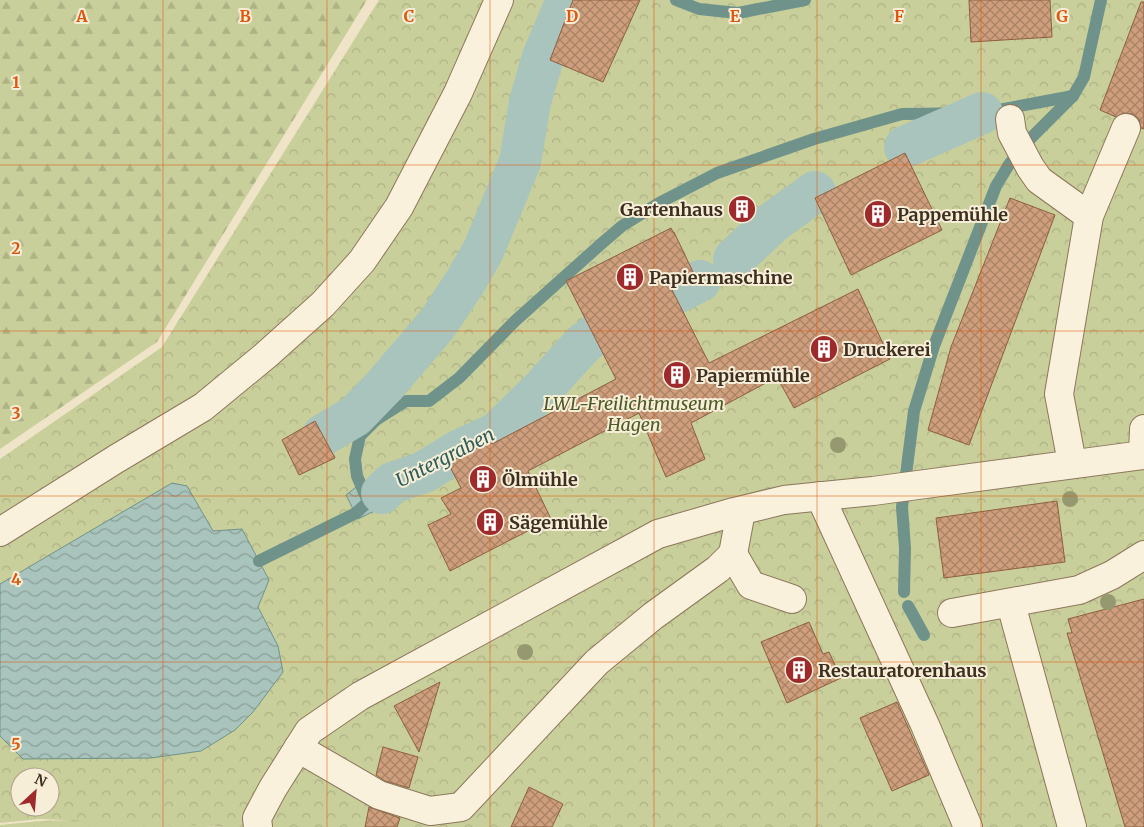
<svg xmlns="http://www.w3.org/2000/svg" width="1144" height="827" viewBox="0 0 1144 827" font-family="Merriweather,serif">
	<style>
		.forest { fill: url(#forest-firs) }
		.park { fill: url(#park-crowns); fill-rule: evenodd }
		.water { fill: url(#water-waves); stroke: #6f938a }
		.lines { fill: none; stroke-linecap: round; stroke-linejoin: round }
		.stream { stroke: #6f938a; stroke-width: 12 }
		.canal { stroke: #a9c4bc; stroke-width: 42 }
		.building { fill: url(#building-cross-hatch); stroke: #8d5f41 }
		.minor-casing { stroke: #8d765c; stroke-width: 30 }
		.minor { stroke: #faf1dc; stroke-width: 28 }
		.tree { fill: #96986f }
		.grid { fill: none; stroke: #df570d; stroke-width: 1; stroke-opacity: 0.55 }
		.labels { text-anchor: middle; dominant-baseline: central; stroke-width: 4; stroke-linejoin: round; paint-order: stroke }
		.poi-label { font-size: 18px; font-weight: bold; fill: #3d2e20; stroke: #f7eed8; text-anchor: start }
		.park-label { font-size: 18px; font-style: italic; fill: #4d5a26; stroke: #f7eed8 }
		.water-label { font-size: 19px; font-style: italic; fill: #2f5d5a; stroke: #f7eed8 }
		.grid-label { font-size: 16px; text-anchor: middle; font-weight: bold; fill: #df570d; stroke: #f7eed8; stroke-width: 4; stroke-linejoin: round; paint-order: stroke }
	</style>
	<defs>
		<pattern id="forest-firs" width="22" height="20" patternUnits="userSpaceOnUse" patternTransform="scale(1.25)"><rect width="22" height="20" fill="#c9cf9b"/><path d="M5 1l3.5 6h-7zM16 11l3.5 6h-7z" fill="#aeb285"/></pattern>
		<pattern id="park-crowns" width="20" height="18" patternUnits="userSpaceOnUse" patternTransform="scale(1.25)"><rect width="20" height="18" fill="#c9cf9b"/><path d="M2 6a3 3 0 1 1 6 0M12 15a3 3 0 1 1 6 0" fill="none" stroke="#aeb285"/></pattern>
		<pattern id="water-waves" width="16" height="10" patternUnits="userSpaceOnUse" patternTransform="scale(1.25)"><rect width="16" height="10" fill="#a9c4bc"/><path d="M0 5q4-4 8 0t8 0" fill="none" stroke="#8ba098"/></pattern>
		<pattern id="building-cross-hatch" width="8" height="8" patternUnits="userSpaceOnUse" patternTransform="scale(1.25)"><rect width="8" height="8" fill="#cf9f7d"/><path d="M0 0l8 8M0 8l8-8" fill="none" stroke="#a98266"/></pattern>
	</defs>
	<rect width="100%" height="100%" fill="#f0e4c8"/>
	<!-- forest -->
	<g class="forest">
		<path d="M0 0H367L157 342 0 449Z"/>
		<path d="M102 819 219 827H0V825L40 821Z"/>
	</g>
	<!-- park -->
	<path class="park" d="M379 0H1144V827H224L40 819 0 823V459L162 347ZM20 777H50V807H20Z"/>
	<!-- water -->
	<g class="water">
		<path d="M386 472 399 499 358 519 346 495 360 484Z"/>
		<path d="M172 483 187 486 213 531 242 529 269 580 258 607 278 646 283 672 253 712 235 730 201 751 151 758 23 759 0 736V584Z"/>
	</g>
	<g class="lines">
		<!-- stream -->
		<g class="stream">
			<path d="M676 0 699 9 738 13 805 0"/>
			<path d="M367 499 357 476 355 459 360 436 376 420 406 401H429L459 378 515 321 601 244 622 226 659 203 717 173 814 139 902 114 982 113 1073 96"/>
			<path d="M259 561 356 513 368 502"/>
			<path d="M904 592 905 548 902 507 914 411 934 346 996 186 1010 163 1031 138 1073 96 1084 77 1101 0"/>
			<path d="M908 606 924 635"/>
		</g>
		<!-- canal -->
		<g class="canal">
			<path d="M905 147 982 113"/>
			<path d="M734 259 772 223 815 192"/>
			<path d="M323 435 355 416 385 385 438 323 467 279 483 251 520 162 530 102 543 57 567 0"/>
			<path d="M382 493 392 483 424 472 460 450 497 433 543 388 583 344 597 333 700 281"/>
		</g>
	</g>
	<!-- building -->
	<g class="building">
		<path d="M573 0H640L603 82 550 60Z"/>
		<path d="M969 0H1050L1052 37 971 42Z"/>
		<path d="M1141 2H1144V129L1141 128 1139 119 1132 114 1124 113 1116 117 1100 110Z"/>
		<path d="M905 153 942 230 851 275 815 198Z"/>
		<path d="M1010 198 1055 215 969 445 928 430 951 347Z"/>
		<path d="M671 228 673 232H674L694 274 670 286 709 363 858 289 890 359 794 408 777 377 691 423 705 459 666 477 639 413 528 471 551 519 450 571 428 525 451 514 441 498 461 488 448 463 490 441 492 444 616 379 566 281Z"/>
		<path d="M315 421 335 458 299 475 282 440Z"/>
		<path d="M1057 501 1065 562 944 578 936 518Z"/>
		<path d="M1144 599V827H1125L1067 633H1072L1068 619Z"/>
		<path d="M809 622 823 654 829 652 841 678 787 703 761 642Z"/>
		<path d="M440 682 419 752 394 706Z"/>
		<path d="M897 702 929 775 892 791 860 718Z"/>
		<path d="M383 747 418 757 409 788 385 781 376 775Z"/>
		<path d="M529 787 563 804 552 827H511Z"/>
		<path d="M369 807 400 818 397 827H365Z"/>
	</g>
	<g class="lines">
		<defs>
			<g id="minor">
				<path d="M1010 119 1012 133 1030 167 1039 180 1089 216 1059 394 1072 463"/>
				<path d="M1089 216 1126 128"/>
				<path d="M820 496 925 725 968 827"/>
				<path d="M0 532 116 459 203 407 265 356 323 304 362 261 399 207 458 93 499 0"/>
				<path d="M733 554 751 585 792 599"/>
				<path d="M1011 604 1072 827"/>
				<path d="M952 613 1079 590 1112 575 1144 555"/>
				<path d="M298 748 379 795 430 811 461 807 597 662 653 616 718 569 733 554 741 511"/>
				<path d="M258 827 257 818 273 788 309 731 360 696 658 534 734 512 784 500 873 491 1143 455 1144 429"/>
			</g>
		</defs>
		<!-- minor casing -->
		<use href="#minor" class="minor-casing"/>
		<!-- minor -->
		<use href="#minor" class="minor"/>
	</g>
	<!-- trees -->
	<g class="tree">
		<circle cx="838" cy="445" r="8"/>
		<circle cx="1070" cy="499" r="8"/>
		<circle cx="599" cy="524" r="8"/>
		<circle cx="1108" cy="602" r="8"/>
		<circle cx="525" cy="652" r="8"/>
	</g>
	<!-- grid -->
	<path class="grid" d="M163 0V827M327 0V827M490 0V827M654 0V827M817 0V827M981 0V827M0 165H1144M0 331H1144M0 496H1144M0 662H1144"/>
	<!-- icons -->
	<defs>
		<symbol id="building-disc" viewBox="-11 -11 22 22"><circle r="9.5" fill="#9e2a2b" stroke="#f7eed8"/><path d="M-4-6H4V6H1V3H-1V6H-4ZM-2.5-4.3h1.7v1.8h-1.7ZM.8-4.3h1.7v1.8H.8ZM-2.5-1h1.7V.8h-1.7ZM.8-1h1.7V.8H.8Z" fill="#fff"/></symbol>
	</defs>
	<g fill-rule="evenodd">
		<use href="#building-disc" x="726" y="193" width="32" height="32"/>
		<use href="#building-disc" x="862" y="198" width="32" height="32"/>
		<use href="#building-disc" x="614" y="261" width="32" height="32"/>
		<use href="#building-disc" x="808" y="333" width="32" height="32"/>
		<use href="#building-disc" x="661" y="359" width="32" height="32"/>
		<use href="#building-disc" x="467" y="463" width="32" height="32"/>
		<use href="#building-disc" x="474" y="506" width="32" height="32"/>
		<use href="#building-disc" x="783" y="654" width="32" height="32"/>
	</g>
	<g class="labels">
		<!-- poi labels -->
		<g class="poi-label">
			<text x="723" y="209" text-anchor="end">Gartenhaus</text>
			<text x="897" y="214">Pappemühle</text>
			<text x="649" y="277">Papiermaschine</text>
			<text x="843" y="349">Druckerei</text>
			<text x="696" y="375">Papiermühle</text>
			<text x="502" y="479">Ölmühle</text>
			<text x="509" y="522">Sägemühle</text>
			<text x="818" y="670">Restauratorenhaus</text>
		</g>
		<!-- park labels -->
		<g class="park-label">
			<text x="634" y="403">LWL-Freilichtmuseum<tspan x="634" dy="21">Hagen</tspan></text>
		</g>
		<!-- water labels -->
		<g class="water-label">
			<text transform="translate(445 457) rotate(-27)">Untergraben</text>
		</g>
	</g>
	<g class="grid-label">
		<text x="82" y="22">A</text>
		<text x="245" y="22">B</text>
		<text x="409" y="22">C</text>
		<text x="572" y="22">D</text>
		<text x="735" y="22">E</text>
		<text x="899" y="22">F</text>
		<text x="1062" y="22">G</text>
		<text x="16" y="88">1</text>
		<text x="16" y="254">2</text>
		<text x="16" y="419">3</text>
		<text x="16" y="585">4</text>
		<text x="16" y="750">5</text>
	</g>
	<!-- north arrow -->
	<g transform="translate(35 792) rotate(26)"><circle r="24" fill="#f7eed8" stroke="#ada18e"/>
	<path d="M0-4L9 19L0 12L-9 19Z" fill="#9e2a2b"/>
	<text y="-8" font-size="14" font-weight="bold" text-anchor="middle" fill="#3d2e20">N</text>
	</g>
</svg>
